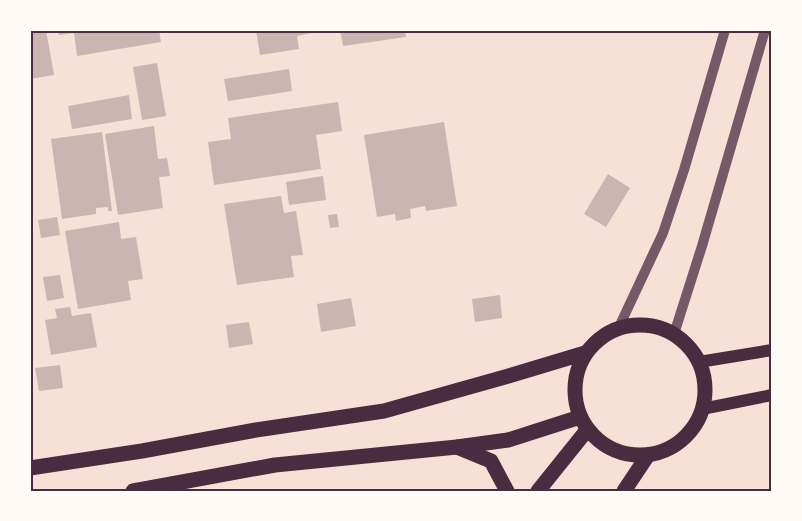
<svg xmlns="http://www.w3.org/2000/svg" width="802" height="521" viewBox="0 0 802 521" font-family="'Fira Sans Condensed',sans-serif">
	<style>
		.building { fill: #ccb4b1 }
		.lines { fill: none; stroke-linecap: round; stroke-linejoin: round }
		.tertiary { stroke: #755966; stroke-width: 10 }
		.secondary { stroke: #4a2c40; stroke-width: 12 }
		.primary { stroke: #4a2c40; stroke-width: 15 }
		.neatline { fill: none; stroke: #4a2c40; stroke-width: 2 }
	</style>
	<rect width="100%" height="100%" fill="#f7e1d7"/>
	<!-- building -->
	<g class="building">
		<path d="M30 30H46L54 75 30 79Z"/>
		<path d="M58 30H159L161 42 77 56 74 33 59 35Z"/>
		<path d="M256 30H311L312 33 297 36 299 49 260 55Z"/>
		<path d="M340 30H405L406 37 343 46Z"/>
		<path d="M157 63 166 116 142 120 133 67Z"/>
		<path d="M289 69 292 91 228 101 224 79Z"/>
		<path d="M129 95 132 119 72 129 68 106Z"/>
		<path d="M338 102 342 131 316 135 321 169 214 185 208 142 231 139 228 118Z"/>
		<path d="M444 122 457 206 426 211 425 206 410 209 411 218 396 221 395 214 377 217 364 135Z"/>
		<path d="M154 126 158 159 167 158 170 176 159 177 163 208 118 215 105 134Z"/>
		<path d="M102 132 112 211H108V207L96 208V214L62 219 51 139Z"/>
		<path d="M608 174 630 188 606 227 584 214Z"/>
		<path d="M323 176 326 200 289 205 286 182Z"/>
		<path d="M281 196 284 213 296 211 303 255 291 256 294 277 237 285 224 204Z"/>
		<path d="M337 214 339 227 330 228 328 215Z"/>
		<path d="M57 217 60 235 41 238 38 220Z"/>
		<path d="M119 222 121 239 136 237 143 279 128 281 131 300 78 309 65 231Z"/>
		<path d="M60 275 64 298 47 301 43 277Z"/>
		<path d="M500 295 502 318 475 322 472 299Z"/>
		<path d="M351 298 356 326 321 332 317 304Z"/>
		<path d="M70 307 72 316 91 313 97 347 51 355 45 320 57 318 55 309Z"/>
		<path d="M249 322 253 344 229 348 226 325Z"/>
		<path d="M60 365 63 388 39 391 35 368Z"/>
	</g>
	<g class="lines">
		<!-- tertiary -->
		<g class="tertiary">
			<path d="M619 327 663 233 684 170 725 30"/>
			<path d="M674 334 702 246 765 30"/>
		</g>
		<!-- secondary -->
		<g class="secondary">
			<path d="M699 362 772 350"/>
			<path d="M702 409 772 395"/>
		</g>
		<!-- primary -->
		<g class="primary">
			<circle cx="640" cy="390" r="65"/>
			<path d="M457 447 491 461 507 491"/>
			<path d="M30 468 142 451 256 430 384 411 505 377 585 353"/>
			<path d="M133 491 275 465 457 447 508 440 580 417"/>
			<path d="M538 491 587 430"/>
			<path d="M624 491 648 455"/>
		</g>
	</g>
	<!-- border -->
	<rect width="802" height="521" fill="none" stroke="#fffaf5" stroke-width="63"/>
	<rect x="32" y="32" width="738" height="458" class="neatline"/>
</svg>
